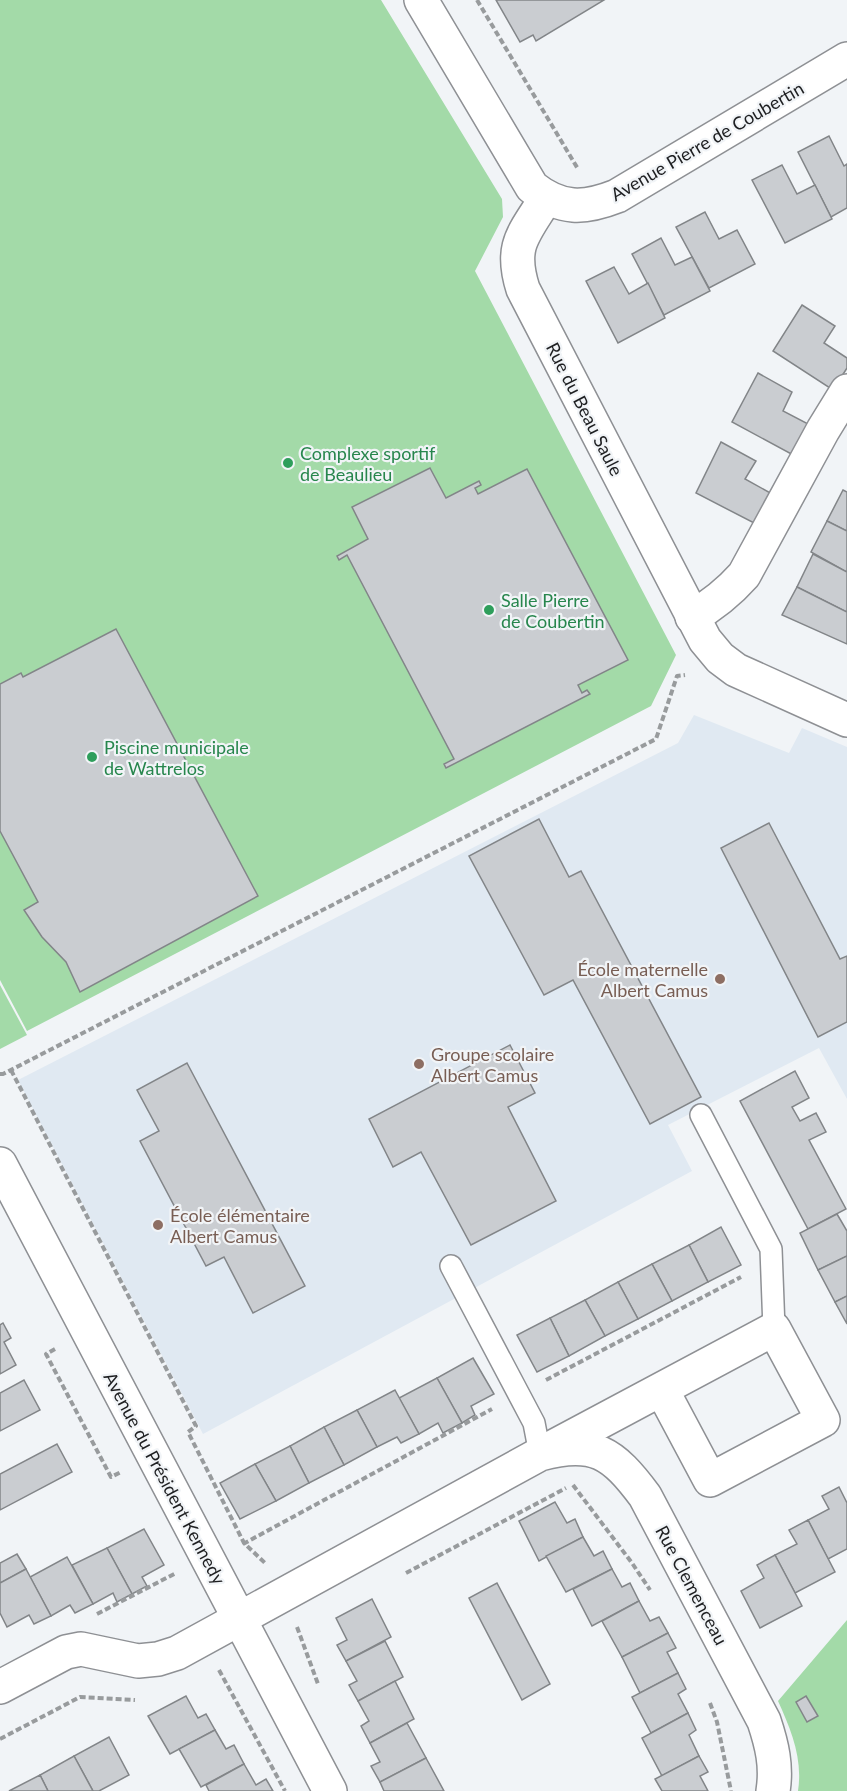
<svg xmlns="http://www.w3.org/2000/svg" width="847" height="1791" viewBox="0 0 847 1791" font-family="Lato,sans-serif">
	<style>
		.built { fill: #e0e9f2 }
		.green { fill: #a3daa8 }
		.building { fill: #cacdd1; stroke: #828588; stroke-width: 1.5 }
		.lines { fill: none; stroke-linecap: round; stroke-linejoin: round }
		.service-casing { stroke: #8e9094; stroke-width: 24 }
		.minor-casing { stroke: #8e9094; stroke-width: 36 }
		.path { stroke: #989b9d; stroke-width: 4; stroke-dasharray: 6 3; stroke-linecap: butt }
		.service { stroke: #fff; stroke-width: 21 }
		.minor { stroke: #fff; stroke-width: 33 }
		.leisure-dot { fill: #2e9e5b; stroke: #f1f4f7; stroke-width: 2 }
		.education-dot { fill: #8d6e63; stroke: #f1f4f7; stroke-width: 2 }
		.labels { text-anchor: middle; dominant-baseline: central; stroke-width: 4.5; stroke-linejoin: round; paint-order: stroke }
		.street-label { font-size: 18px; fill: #1e1f21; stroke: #f1f4f7 }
		.leisure-label { font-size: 18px; fill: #27864d; stroke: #f1f4f7; text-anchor: start }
		.education-label { font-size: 18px; fill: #785e54; stroke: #f1f4f7; text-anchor: start }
	</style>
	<rect width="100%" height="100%" fill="#f1f4f7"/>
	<!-- built -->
	<path class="built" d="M694 715 789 753 802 728 847 747V1099L819 1048 668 1125 692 1171 203 1434 18 1080 678 743Z"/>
	<!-- green -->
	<g class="green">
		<path d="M0 0H381L502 199 503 217 475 271 676 655 651 706 27 1031 0 980Z"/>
		<path d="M0 985 27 1035 0 1049Z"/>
		<path d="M847 1620V1791H798C803 1758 791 1730 778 1701Z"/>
	</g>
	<!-- building -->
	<g class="building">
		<path d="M496 0H604L536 41 533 35 520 42Z"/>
		<path d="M829 136 844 166 847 164V208L831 217 798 152Z"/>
		<path d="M782 165 797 194 815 185 832 219 785 243 752 180Z"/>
		<path d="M705 212 719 239 737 230 755 264 709 288 676 227Z"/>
		<path d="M661 238 675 265 692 257 710 291 664 315 632 254Z"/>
		<path d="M614 267 629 294 648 283 665 318 618 343 586 281Z"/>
		<path d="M802 305 835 326 824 343 847 358V368L833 390 773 351Z"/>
		<path d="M758 373 792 392 783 411 812 426 795 456 732 422Z"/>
		<path d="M721 442 756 461 745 479 774 495 758 525 696 493Z"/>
		<path d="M430 468 446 498 479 481 481 485 475 488 478 494 527 469 628 660 578 685 582 693 587 690 590 694 446 768 444 764 454 759 347 555 339 560 337 556 368 539 352 507Z"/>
		<path d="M843 490 847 492V531L827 521Z"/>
		<path d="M827 521 847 531V572L811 552Z"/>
		<path d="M813 554 847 572V612L797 587Z"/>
		<path d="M797 587 847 612V644L782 615Z"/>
		<path d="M116 629 258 896 80 992 66 962 42 937 24 910 38 902 0 831V684L21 673 23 677Z"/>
		<path d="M539 819 569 877 581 871 701 1097 650 1124 573 980 544 995 469 856Z"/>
		<path d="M769 823 840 959 847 956V1022L818 1037 721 848Z"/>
		<path d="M510 1045 535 1093 508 1107 556 1201 471 1245 421 1152 393 1167 369 1119Z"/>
		<path d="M187 1063 305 1286 253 1313 224 1257 206 1266 140 1141 159 1131 137 1090Z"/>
		<path d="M795 1071 809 1098 792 1107 800 1121 816 1113 826 1132 809 1140 846 1209 808 1229 740 1101Z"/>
		<path d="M837 1214 847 1231V1256L818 1270 800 1233Z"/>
		<path d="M721 1227 741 1265 708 1282 689 1245Z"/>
		<path d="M689 1245 708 1282 672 1301 652 1264Z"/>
		<path d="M847 1256V1296L835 1302 818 1270Z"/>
		<path d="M652 1264 672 1301 638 1319 618 1282Z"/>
		<path d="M618 1282 638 1319 605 1336 585 1300Z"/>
		<path d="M847 1296V1324L835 1302Z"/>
		<path d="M585 1300 605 1336 569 1356 550 1318Z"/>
		<path d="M550 1318 569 1356 537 1372 517 1335Z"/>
		<path d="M3 1323 11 1338 4 1342 16 1365 0 1374V1325Z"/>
		<path d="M473 1358 494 1394 471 1406 475 1415 462 1423 437 1378Z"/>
		<path d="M437 1378 462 1423 443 1433 438 1423 419 1434 399 1398Z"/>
		<path d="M24 1380 40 1410 0 1431V1393Z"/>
		<path d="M395 1390 419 1434 401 1443 397 1437 377 1447 357 1410Z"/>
		<path d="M357 1410 377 1447 344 1465 324 1427Z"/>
		<path d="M324 1427 344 1465 309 1483 290 1446Z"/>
		<path d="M57 1444 72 1472 0 1510V1474Z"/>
		<path d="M290 1446 309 1483 276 1501 255 1464Z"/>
		<path d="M255 1464 276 1501 240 1519 220 1483Z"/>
		<path d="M839 1487 847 1503V1549L828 1559 808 1520 829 1509 822 1496Z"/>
		<path d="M555 1502 567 1523 575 1519 583 1537 539 1561 519 1521Z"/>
		<path d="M808 1520 835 1572 795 1593 775 1555 797 1544 789 1530Z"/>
		<path d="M144 1529 164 1565 142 1577 147 1586 132 1594 107 1548Z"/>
		<path d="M583 1537 594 1556 603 1551 612 1569 566 1592 546 1556Z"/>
		<path d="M107 1548 132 1594 117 1602 113 1593 93 1604 72 1565Z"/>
		<path d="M17 1554 26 1569 0 1583V1563Z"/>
		<path d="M775 1555 802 1606 760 1628 741 1591 764 1578 757 1565Z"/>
		<path d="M67 1557 93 1604 75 1613 70 1605 51 1616 30 1577Z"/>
		<path d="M26 1569 51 1616 34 1624 29 1615 7 1627 0 1613V1583Z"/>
		<path d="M612 1569 622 1587 630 1583 639 1601 592 1626 573 1589Z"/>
		<path d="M497 1583 550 1684 522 1700 469 1598Z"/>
		<path d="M372 1599 391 1637 346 1661 337 1645 347 1640 336 1618Z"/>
		<path d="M639 1601 650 1621 659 1617 668 1633 622 1657 602 1621Z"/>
		<path d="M668 1633 676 1648 667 1652 678 1673 640 1693 622 1657Z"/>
		<path d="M385 1641 403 1677 358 1701 349 1685 357 1681 346 1661Z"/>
		<path d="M678 1673 686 1689 678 1694 688 1713 651 1733 632 1697Z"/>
		<path d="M395 1681 414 1719 370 1743 361 1726 369 1721 358 1701Z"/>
		<path d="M186 1696 198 1718 206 1714 215 1730 170 1754 148 1716Z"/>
		<path d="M806 1696 818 1716 807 1722 796 1702Z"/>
		<path d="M688 1713 696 1730 689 1735 699 1756 662 1776 642 1738Z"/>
		<path d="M407 1723 426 1758 380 1782 371 1766 380 1762 370 1743Z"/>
		<path d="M215 1730 226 1749 234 1745 244 1764 201 1787 179 1749Z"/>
		<path d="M109 1737 129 1775 99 1791H93L74 1756Z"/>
		<path d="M74 1756 93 1791H48L40 1775Z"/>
		<path d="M699 1756 708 1772 700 1776 708 1791H662L655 1779Z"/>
		<path d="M426 1758 444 1791H384L380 1782Z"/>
		<path d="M244 1764 256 1785 266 1779 273 1791H209L206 1785Z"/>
		<path d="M40 1775 48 1791H9Z"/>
	</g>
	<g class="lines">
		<defs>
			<g id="service">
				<path d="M701 1115 771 1249 774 1329"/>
				<path d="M451 1266 534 1423 540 1454"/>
			</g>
			<g id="minor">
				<path d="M421 0 532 187C561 210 584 209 617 196L847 59"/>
				<path d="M546 198C524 234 509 245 523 289L705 640 720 658 736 670 847 720"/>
				<path d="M692 617C713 605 728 593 744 575L823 430 847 391"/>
				<path d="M0 1164 330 1791"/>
				<path d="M553 1447 774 1329 823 1420 710 1480 662 1390"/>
				<path d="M0 1687 66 1652 81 1649 138 1661 158 1659 177 1653 540 1454C594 1439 613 1453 645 1496L764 1721C772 1745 777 1766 773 1791"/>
			</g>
		</defs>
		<!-- service casing -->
		<use href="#service" class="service-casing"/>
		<!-- minor casing -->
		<use href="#minor" class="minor-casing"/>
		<!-- path -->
		<g class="path">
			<path d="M477 0 578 169"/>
			<path d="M11 1070 196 1426 188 1432 244 1543 266 1564"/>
			<path d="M0 1074H3L656 739 677 676 685 675"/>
			<path d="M55 1349 46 1354 111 1477 121 1472"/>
			<path d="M546 1380 741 1277"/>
			<path d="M573 1485 632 1563 650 1590"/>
			<path d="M243 1544 492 1409"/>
			<path d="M406 1573 566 1488"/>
			<path d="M97 1614 176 1573"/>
			<path d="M297 1627 318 1684"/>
			<path d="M219 1670 285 1791"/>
			<path d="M710 1703 717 1722 731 1791"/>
			<path d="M0 1739 80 1697 135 1700"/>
		</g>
		<!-- service -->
		<use href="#service" class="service"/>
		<!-- minor -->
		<use href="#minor" class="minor"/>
	</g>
	<!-- markers -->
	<g class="leisure-dot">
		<circle cx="288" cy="463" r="6"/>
		<circle cx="489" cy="610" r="6"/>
		<circle cx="92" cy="757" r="6"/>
	</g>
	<g class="education-dot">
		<circle cx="720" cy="979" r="6"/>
		<circle cx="419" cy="1064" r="6"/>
		<circle cx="158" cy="1225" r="6"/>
	</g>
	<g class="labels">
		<!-- street labels -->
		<g class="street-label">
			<text transform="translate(707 141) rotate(-30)">Avenue Pierre de Coubertin</text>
			<text transform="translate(585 409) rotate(63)">Rue du Beau Saule</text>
			<text transform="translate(165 1478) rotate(62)">Avenue du Président Kennedy</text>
			<text transform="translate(692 1585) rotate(62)">Rue Clemenceau</text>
		</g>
		<!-- leisure labels -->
		<g class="leisure-label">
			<text x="300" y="453">Complexe sportif<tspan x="300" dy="21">de Beaulieu</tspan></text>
			<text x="501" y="600">Salle Pierre<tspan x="501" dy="21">de Coubertin</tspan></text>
			<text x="104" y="747">Piscine municipale<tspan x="104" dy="21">de Wattrelos</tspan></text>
		</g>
		<!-- education labels -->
		<g class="education-label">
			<text x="708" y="969" text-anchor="end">École maternelle<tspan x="708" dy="21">Albert Camus</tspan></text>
			<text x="431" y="1054">Groupe scolaire<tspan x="431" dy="21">Albert Camus</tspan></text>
			<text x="170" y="1215">École élémentaire<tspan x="170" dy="21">Albert Camus</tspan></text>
		</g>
	</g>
</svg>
